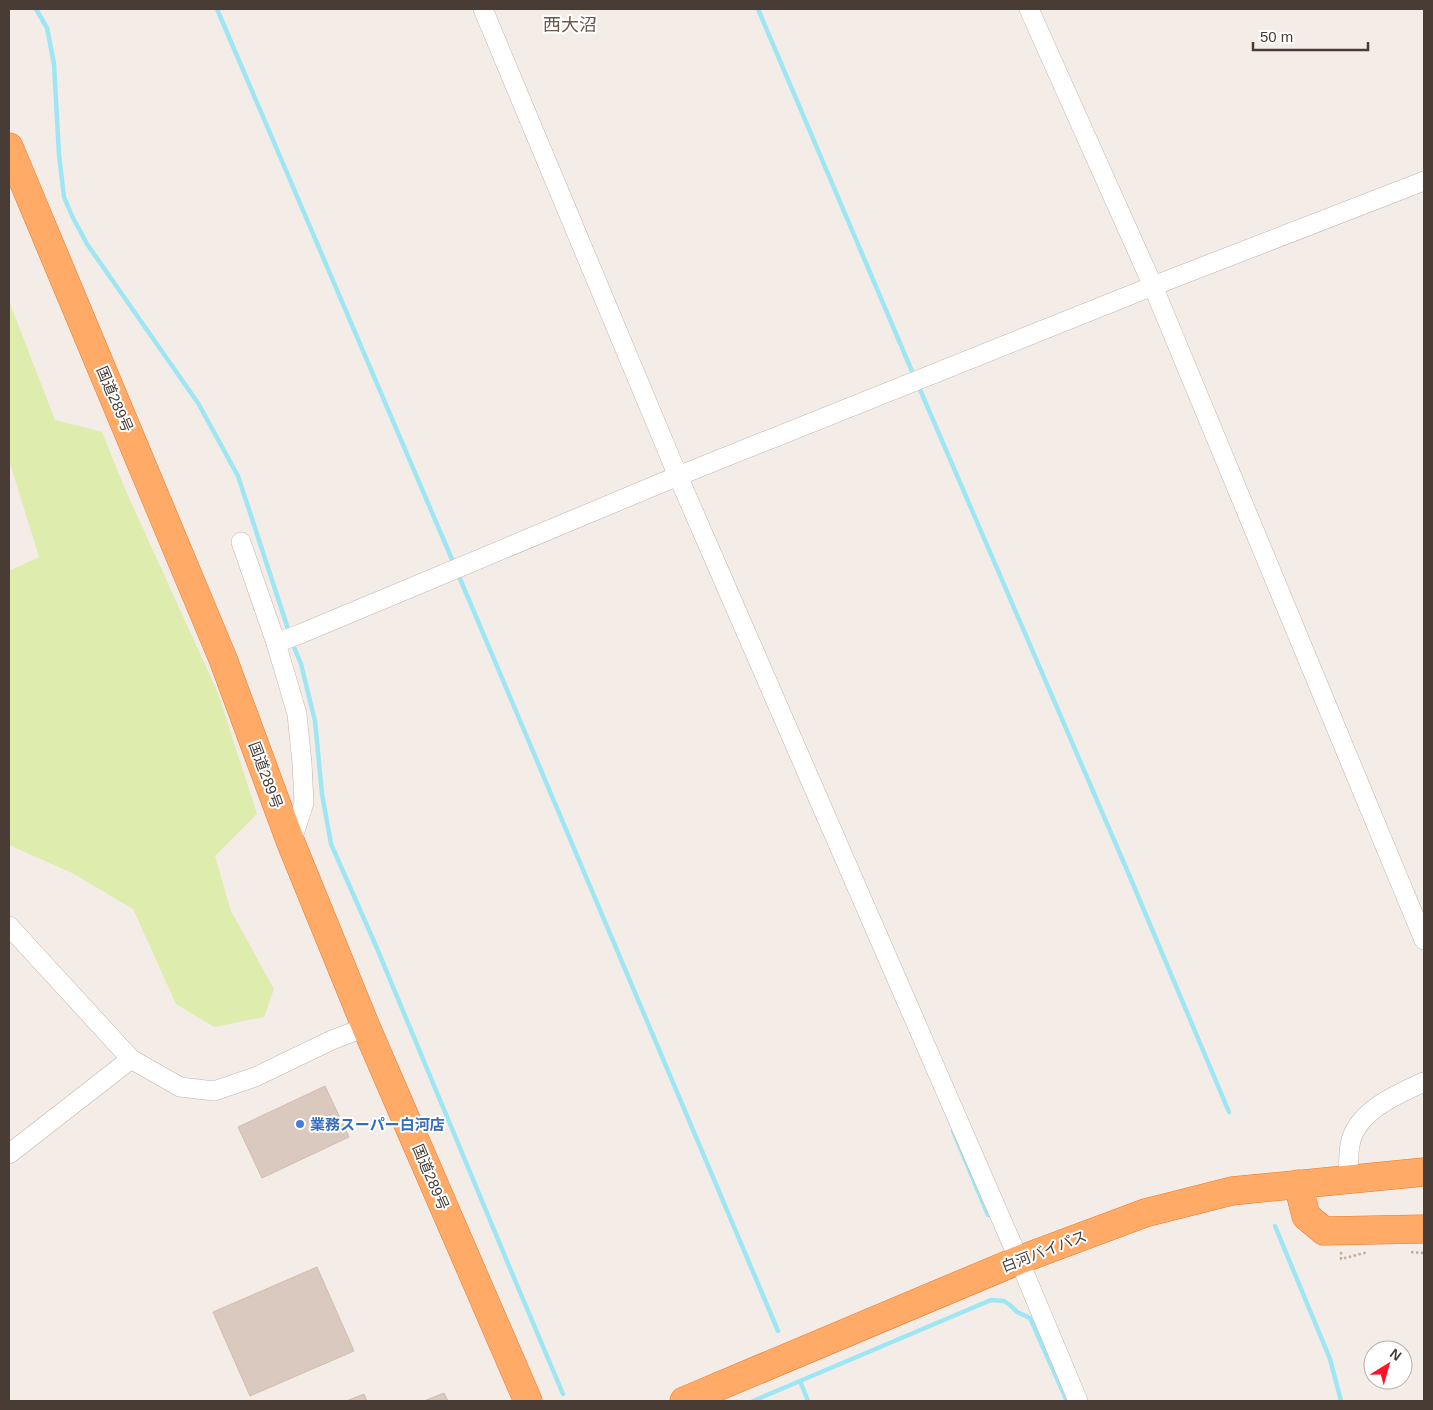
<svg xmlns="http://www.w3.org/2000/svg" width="1433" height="1410" viewBox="0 0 1433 1410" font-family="Arial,'Noto Sans JP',sans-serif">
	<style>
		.green { fill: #deecad }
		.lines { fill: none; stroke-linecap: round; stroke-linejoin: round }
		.stream { stroke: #9fe6f5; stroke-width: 4.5 }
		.building { fill: #dac9be; stroke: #d2bcae }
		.minor-casing { stroke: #c1b3a9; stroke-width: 20 }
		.highway-casing { stroke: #e8792d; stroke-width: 29 }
		.path { stroke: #c4ab99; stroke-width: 2.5; stroke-dasharray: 2.5 2.5; stroke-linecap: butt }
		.minor { stroke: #fff; stroke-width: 19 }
		.highway { stroke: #ffaa67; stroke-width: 28 }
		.shop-dot { fill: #3f7fe0; stroke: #fff; stroke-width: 2 }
		.labels { text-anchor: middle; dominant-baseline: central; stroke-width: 4; stroke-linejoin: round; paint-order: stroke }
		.street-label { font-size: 15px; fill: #483c35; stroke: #fff }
		.shop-label { font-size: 15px; font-weight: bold; fill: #366cbe; stroke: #fff; text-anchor: start }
		.quarter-label { font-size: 18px; fill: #6c574c; stroke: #fff }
	</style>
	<rect width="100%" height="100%" fill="#f4ede7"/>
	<!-- green -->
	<path class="green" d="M9 301 55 420 102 432 125 489 218 693 257 814 215 856 231 911 274 989 264 1017 214 1027 176 1004 133 909 72 873 9 845V571L39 557 9 460Z"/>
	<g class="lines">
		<!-- stream -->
		<g class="stream">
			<path d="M36 9 47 28 54 64 59 155 64 197 72 216 87 244 198 403 238 476 289 632"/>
			<path d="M217 9 454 564"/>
			<path d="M758 9 914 376"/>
			<path d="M918 385 1130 877 1229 1112"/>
			<path d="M458 574 778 1331"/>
			<path d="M292 642 301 664 315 721 322 794 331 844 376 946 509 1266 563 1394"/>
			<path d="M953 1131 988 1215"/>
			<path d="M1275 1226 1330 1359 1341 1401"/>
			<path d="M800 1381 808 1401"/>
			<path d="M753 1401 991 1300 1004 1301 1010 1305 1017 1312 1030 1318 1067 1401"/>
		</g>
	</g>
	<!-- building -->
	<g class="building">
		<path d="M325 1086 349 1137 262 1178 238 1127Z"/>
		<path d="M317 1267 354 1351 250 1396 213 1312Z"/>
		<path d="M444 1393 448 1401H424Z"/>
		<path d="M364 1394 367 1401H346Z"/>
	</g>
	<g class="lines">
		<defs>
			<g id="minor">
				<path d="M483 9 678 476 1019 1260 1078 1401"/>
				<path d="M1029 9 1153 286 1424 940"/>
				<path d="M241 542 276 643"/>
				<path d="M291 843 304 803 302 763 297 714 276 643 300 634 678 476 1153 286 1424 181"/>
				<path d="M9 926 131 1059 180 1087 214 1091 255 1077 332 1040 366 1027"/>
				<path d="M9 1154 131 1059"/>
				<path d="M1348 1180C1349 1169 1348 1156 1350 1145 1355 1112 1397 1094 1424 1082"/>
			</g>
			<g id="highway">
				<path d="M9 147 223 659 291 843 366 1027 528 1401"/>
				<path d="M1298 1184 1306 1216 1324 1231 1424 1229"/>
				<path d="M684 1401 1019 1260 1145 1213 1232 1191 1424 1172"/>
			</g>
		</defs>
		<!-- minor casing -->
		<use href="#minor" class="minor-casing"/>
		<!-- highway casing -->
		<use href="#highway" class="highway-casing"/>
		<!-- path -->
		<g class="path">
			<path d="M1341 1252V1259L1368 1252"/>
			<path d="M1411 1252 1424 1253"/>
		</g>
		<!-- minor -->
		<use href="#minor" class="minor"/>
		<!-- highway -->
		<use href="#highway" class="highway"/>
	</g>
	<!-- markers -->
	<circle class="shop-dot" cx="300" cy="1124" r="5"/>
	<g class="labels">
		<!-- street labels -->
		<g class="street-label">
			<text transform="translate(115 399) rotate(67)">国道289号</text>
			<text transform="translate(266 775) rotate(70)">国道289号</text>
			<text transform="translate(431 1177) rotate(67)">国道289号</text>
			<text transform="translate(1044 1251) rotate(-21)">白河バイパス</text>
		</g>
		<!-- shop labels -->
		<g class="shop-label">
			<text x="310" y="1124">業務スーパー白河店</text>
		</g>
		<!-- quarter labels -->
		<g class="quarter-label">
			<text x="570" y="25">西大沼</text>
		</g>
	</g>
	<!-- border -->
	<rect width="1433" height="1410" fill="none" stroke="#483c35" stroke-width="20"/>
	<!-- north arrow -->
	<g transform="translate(1388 1365) rotate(37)"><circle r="24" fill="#ffffff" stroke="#b6b1ae"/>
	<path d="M0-4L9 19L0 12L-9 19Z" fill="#ff1326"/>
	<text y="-8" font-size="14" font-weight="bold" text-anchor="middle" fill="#483c35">N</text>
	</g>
	<!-- scale -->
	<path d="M1253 42v8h115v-8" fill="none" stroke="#483c35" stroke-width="2.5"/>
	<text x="1260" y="42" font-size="15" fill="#483c35" stroke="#ffffff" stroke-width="4" paint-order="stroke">50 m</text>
</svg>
